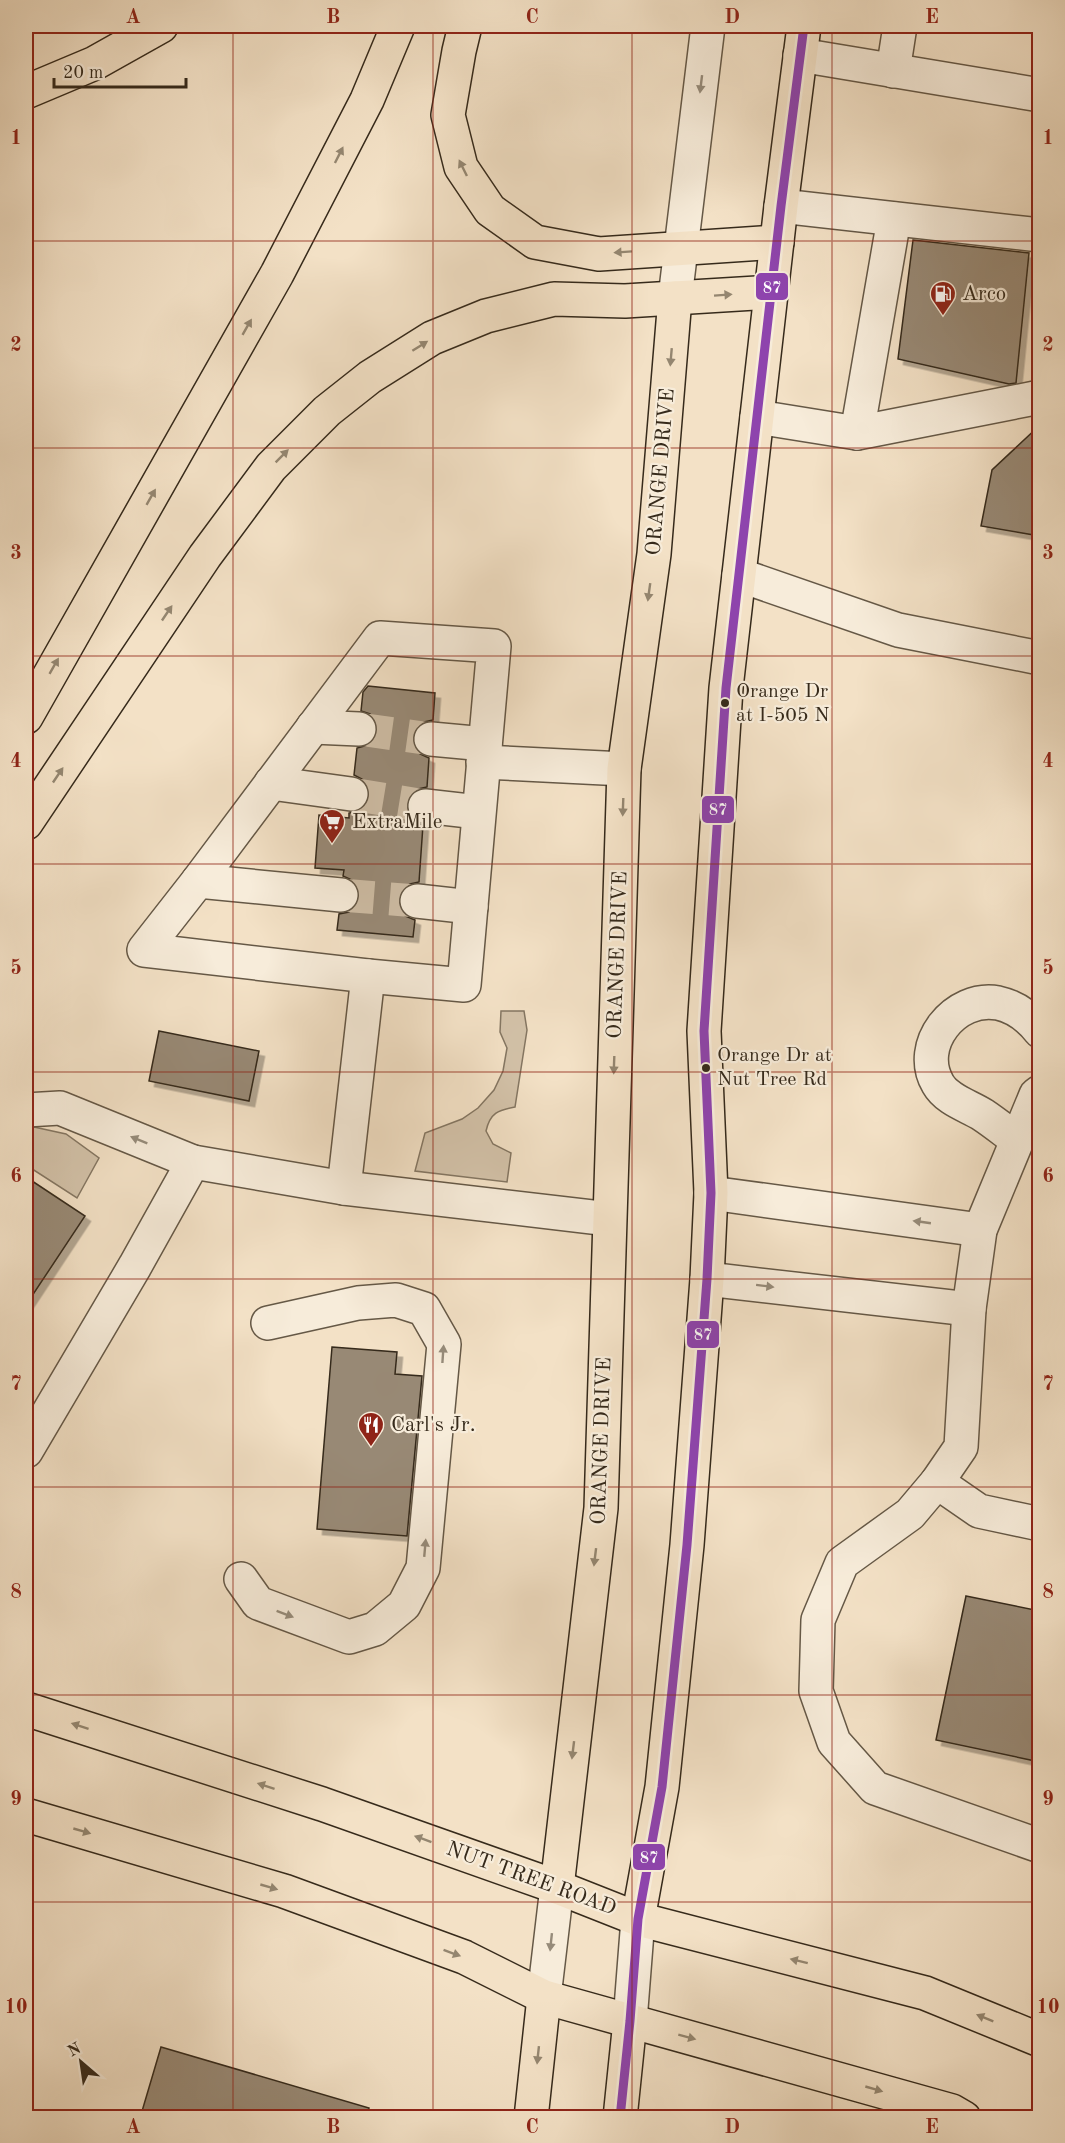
<svg xmlns="http://www.w3.org/2000/svg" width="1065" height="2143" viewBox="0 0 1065 2143" font-family="'Old Standard TT',serif">
	<style>
		.green { fill: #d3c2a9; stroke: #847662; stroke-width: 1.5 }
		.building { fill: #988974; stroke: #362a1b; stroke-width: 1.5; filter: url(#shadow) }
		.lines { fill: none; stroke-linecap: round; stroke-linejoin: round }
		.minor-tunnel { stroke: #cdbca4; stroke-width: 33; stroke-dasharray: 33 16; stroke-linecap: butt }
		.minor-casing { stroke: #655846; stroke-width: 36 }
		.major-casing { stroke: #362a1b; stroke-width: 36 }
		.highway-casing { stroke: #362a1b; stroke-width: 36 }
		.minor { stroke: #f7ecda; stroke-width: 33 }
		.major { stroke: #f3e1c6; stroke-width: 33 }
		.highway { stroke: #f3e1c6; stroke-width: 33 }
		.bus-1-casing { stroke: #f7ecda; stroke-width: 14 }
		.bus-1 { stroke: #8e44ad; stroke-width: 9 }
		.oneway { fill: #968b7a }
		.oneway2 { fill: #948670 }
		.grid { fill: none; stroke: #8f2418; stroke-width: 1.5; stroke-opacity: 0.55 }
		.bus-dot { fill: #362a1b; stroke: #f7ecda; stroke-width: 2 }
		.labels { text-anchor: middle; dominant-baseline: central; stroke-width: 4.5; stroke-linejoin: round; paint-order: stroke }
		.bus-label { font-size: 20px; fill: #362a1b; stroke: #f7ecda; text-anchor: start }
		.poi-label { font-size: 21px; fill: #362a1b; stroke: #f7ecda; text-anchor: start }
		.street-label { font-size: 21px; fill: #362a1b; stroke: #f7ecda }
		.line-badge { stroke: #f7ecda; stroke-width: 2 }
		.badge-label { font-size: 16px; text-anchor: middle; font-weight: bold; fill: #fff }
		.neatline { fill: none; stroke: #8f2418; stroke-width: 2 }
		.grid-label { font-size: 20px; text-anchor: middle; font-weight: bold; fill: #8f2418 }
	</style>
	<defs>
		<filter id="shadow"><feDropShadow dx="5.5" dy="5.5" stdDeviation="0" flood-color="#0004"/></filter>
	</defs>
	<rect width="100%" height="100%" fill="#f3e1c6"/>
	<filter id="stains"><feTurbulence type="fractalNoise" baseFrequency=".00333" numOctaves="4"/><feColorMatrix values="0 0 0 0 .2 0 0 0 0 .09 0 0 0 0 .02 0 0 0 .5 -.17"/></filter>
	<radialGradient id="worn" r=".72"><stop offset=".6" stop-color="#630" stop-opacity="0"/><stop offset="1" stop-color="#630" stop-opacity=".3"/></radialGradient>
	<!-- green -->
	<g class="green">
		<path d="M501 1011H524L527 1030 515 1107C498 1110 490 1113 486 1131L493 1144 511 1153 507 1182 415 1171 425 1133 462 1119 478 1108 494 1090 503 1071 507 1048 500 1032Z"/>
		<path d="M34 1127 66 1134 99 1158 77 1198 26 1165V1129Z"/>
	</g>
	<!-- building -->
	<g class="building">
		<path d="M913 240 1029 253 1016 383 1009 384 898 359Z"/>
		<path d="M1040 425V536L981 526 992 470Z"/>
		<path d="M368 686 435 693 433 720 424 722 416 728 412 738 414 746 420 754 429 758 427 787 418 789 410 794 406 804 408 813 413 821 423 825 419 882 410 884 402 889 398 900 400 909 405 916 415 920 413 937 337 930 339 914 349 912 357 905 360 897 358 888 352 880 343 876 344 870 315 868 319 815 349 818V813L359 811 365 806 369 797 368 786 362 779 354 775 357 748 368 745 374 740 378 730 375 720 370 714 361 711 363 692Z"/>
		<path d="M159 1031 259 1051 249 1101 149 1081Z"/>
		<path d="M26 1177 85 1216 26 1305Z"/>
		<path d="M332 1347 397 1352 395 1374 422 1376 407 1536 317 1529Z"/>
		<path d="M966 1596 1040 1611V1762L936 1740Z"/>
		<path d="M161 2047 369 2108 367 2118H140Z"/>
	</g>
	<g class="lines">
		<!-- minor-tunnel -->
		<g class="minor-tunnel">
			<path d="M359 729 431 739"/>
			<path d="M351 794 425 806"/>
			<path d="M341 895 417 901"/>
		</g>
		<defs>
			<g id="minor">
				<path d="M800 55 1040 95"/>
				<path d="M893 71 900 26"/>
				<path d="M781 206 1040 235"/>
				<path d="M675 298 708 26"/>
				<path d="M757 417 857 433 1040 397"/>
				<path d="M857 433 894 219"/>
				<path d="M739 575 898 630 1040 658"/>
				<path d="M380 638 494 646 464 985 368 976 144 950 198 881Z"/>
				<path d="M313 727 359 729"/>
				<path d="M431 739 485 744"/>
				<path d="M483 762 624 769"/>
				<path d="M271 783 351 794"/>
				<path d="M425 806 478 812"/>
				<path d="M198 881 341 895"/>
				<path d="M417 901 471 907"/>
				<path d="M1040 1092 1036 1095 980 1230 969 1309 961 1447 937 1482 910 1514 842 1563 818 1620 816 1691 834 1742 875 1788 1040 1846"/>
				<path d="M26 1110 60 1108 193 1162"/>
				<path d="M1017 1140C1006 1132 995 1123 983 1115 969 1106 947 1100 938 1084 915 1045 955 995 998 1003 1016 1007 1029 1017 1040 1031"/>
				<path d="M344 1188 368 976"/>
				<path d="M711 1193 980 1230"/>
				<path d="M707 1279 969 1309"/>
				<path d="M26 1451 135 1266 193 1162 344 1188 609 1219"/>
				<path d="M937 1482 979 1511 1040 1524"/>
				<path d="M241 1579 258 1603 349 1637 375 1629 404 1605 423 1568 444 1344 424 1309 396 1300 358 1303 268 1323"/>
				<path d="M544 1997 557 1887"/>
				<path d="M630 2021 638 1919"/>
			</g>
			<g id="major">
				<path d="M26 1709 322 1804 557 1887 638 1919 925 1993 1040 2040"/>
				<path d="M26 1815 284 1891 464 1957 544 1997 952 2111 964 2118"/>
				<path d="M557 1887 601 1508 624 769 654 554 675 298"/>
				<path d="M638 1919 662 1787 687 1545 707 1279 711 1193 704 1031 726 688 781 206 804 26"/>
				<path d="M531 2118 544 1997"/>
				<path d="M620 2118 630 2021"/>
			</g>
			<g id="highway">
				<path d="M465 26 459 51 448 115 461 167 490 210 535 242 599 254 777 242"/>
				<path d="M26 92 95 63 161 26"/>
				<path d="M26 717 277 274 367 100 398 26"/>
				<path d="M26 823 205 556 271 467 327 411 370 377 432 338 486 316 554 299 625 301 771 292"/>
			</g>
		</defs>
		<!-- minor casing -->
		<use href="#minor" class="minor-casing"/>
		<!-- major casing -->
		<use href="#major" class="major-casing"/>
		<!-- highway casing -->
		<use href="#highway" class="highway-casing"/>
		<!-- minor -->
		<use href="#minor" class="minor"/>
		<!-- major -->
		<use href="#major" class="major"/>
		<!-- highway -->
		<use href="#highway" class="highway"/>
		<defs>
			<path id="bus-1" d="M620 2118 630 2021 638 1919 662 1787 687 1545 707 1279 711 1193 704 1031 726 688 781 206 804 26"/>
		</defs>
		<!-- bus-1 casing -->
		<use href="#bus-1" class="bus-1-casing"/>
		<!-- bus-1 -->
		<use href="#bus-1" class="bus-1"/>
	</g>
	<!-- one-way arrows -->
	<defs><path id="oneway-solid" d="M-6-.8H1V-3.2L6.5 0L1 3.2V.8H-6Z" transform="scale(1.5)"/></defs>
	<g class="oneway">
		<use href="#oneway-solid" transform="translate(701 84) rotate(97)"/>
		<use href="#oneway-solid" transform="translate(139 1140) rotate(-158)"/>
		<use href="#oneway-solid" transform="translate(922 1222) rotate(-172)"/>
		<use href="#oneway-solid" transform="translate(765 1286) rotate(7)"/>
		<use href="#oneway-solid" transform="translate(443 1354) rotate(-86)"/>
		<use href="#oneway-solid" transform="translate(425 1548) rotate(-85)"/>
		<use href="#oneway-solid" transform="translate(285 1614) rotate(21)"/>
		<use href="#oneway-solid" transform="translate(551 1942) rotate(96)"/>
	</g>
	<g class="oneway2">
		<use href="#oneway-solid" transform="translate(339 155) rotate(-63)"/>
		<use href="#oneway-solid" transform="translate(463 168) rotate(-116)"/>
		<use href="#oneway-solid" transform="translate(623 252) rotate(176)"/>
		<use href="#oneway-solid" transform="translate(723 295) rotate(-4)"/>
		<use href="#oneway-solid" transform="translate(247 327) rotate(-60)"/>
		<use href="#oneway-solid" transform="translate(420 346) rotate(-32)"/>
		<use href="#oneway-solid" transform="translate(671 357) rotate(95)"/>
		<use href="#oneway-solid" transform="translate(282 456) rotate(-45)"/>
		<use href="#oneway-solid" transform="translate(151 497) rotate(-60)"/>
		<use href="#oneway-solid" transform="translate(649 592) rotate(98)"/>
		<use href="#oneway-solid" transform="translate(167 613) rotate(-56)"/>
		<use href="#oneway-solid" transform="translate(54 666) rotate(-60)"/>
		<use href="#oneway-solid" transform="translate(58 775) rotate(-56)"/>
		<use href="#oneway-solid" transform="translate(623 807) rotate(92)"/>
		<use href="#oneway-solid" transform="translate(614 1065) rotate(92)"/>
		<use href="#oneway-solid" transform="translate(595 1557) rotate(97)"/>
		<use href="#oneway-solid" transform="translate(80 1726) rotate(-162)"/>
		<use href="#oneway-solid" transform="translate(573 1750) rotate(97)"/>
		<use href="#oneway-solid" transform="translate(266 1786) rotate(-162)"/>
		<use href="#oneway-solid" transform="translate(82 1831) rotate(16)"/>
		<use href="#oneway-solid" transform="translate(423 1839) rotate(-160)"/>
		<use href="#oneway-solid" transform="translate(269 1887) rotate(16)"/>
		<use href="#oneway-solid" transform="translate(452 1953) rotate(20)"/>
		<use href="#oneway-solid" transform="translate(799 1961) rotate(-166)"/>
		<use href="#oneway-solid" transform="translate(985 2018) rotate(-158)"/>
		<use href="#oneway-solid" transform="translate(687 2037) rotate(15)"/>
		<use href="#oneway-solid" transform="translate(538 2055) rotate(96)"/>
		<use href="#oneway-solid" transform="translate(874 2089) rotate(16)"/>
	</g>
	<!-- grid -->
	<path class="grid" d="M233 26V2118M433 26V2118M632 26V2118M832 26V2118M26 241H1040M26 448H1040M26 656H1040M26 864H1040M26 1072H1040M26 1279H1040M26 1487H1040M26 1695H1040M26 1902H1040"/>
	<!-- icons -->
	<defs>
		<symbol id="fuel-pin" viewBox="-11 -11 22 30"><path d="M0 17L-7.5 6A9.5 9.5 0 1 1 7.5 6Z" fill="#8f2418" stroke="#f7ecda"/><path d="M-5.5-6h7V0h2V4h1.3V-2.5L3-4.5l.8-.8L6-3V5H2.5V1h-1V6h-7ZM-4.2-4.7v3.2H.2V-4.7Z" fill="#fff"/></symbol>
		<symbol id="supermarket-pin" viewBox="-11 -11 22 30"><path d="M0 17L-7.5 6A9.5 9.5 0 1 1 7.5 6Z" fill="#8f2418" stroke="#f7ecda"/><path d="M-6-5.5h2.5l.6 2H6L4.5 2H-2.5L-4.4-4H-6ZM-1.5 3.2a1.3 1.3 0 1 0 .1 0ZM3 3.2a1.3 1.3 0 1 0 .1 0Z" fill="#fff"/></symbol>
		<symbol id="restaurant-pin" viewBox="-11 -11 22 30"><path d="M0 17L-7.5 6A9.5 9.5 0 1 1 7.5 6Z" fill="#8f2418" stroke="#f7ecda"/><path d="M-5-6h1v4h1v-4h1v4h1v-4h1v5L-1.5 .5V6h-2V.5L-5-1ZM5-6V6H3V1.5H1.5Q1.5-4 5-6Z" fill="#fff"/></symbol>
	</defs>
	<g fill-rule="evenodd">
		<use href="#fuel-pin" x="928" y="279" width="30" height="40"/>
		<use href="#supermarket-pin" x="317" y="807" width="30" height="40"/>
		<use href="#restaurant-pin" x="356" y="1410" width="30" height="40"/>
	</g>
	<!-- markers -->
	<g class="bus-dot">
		<circle cx="725" cy="703" r="5"/>
		<circle cx="706" cy="1068" r="5"/>
	</g>
	<g class="labels">
		<!-- bus labels -->
		<g class="bus-label">
			<text x="736" y="692">Orange Dr<tspan x="736" dy="24">at I-505 N</tspan></text>
			<text x="717" y="1056">Orange Dr at<tspan x="717" dy="24">Nut Tree Rd</tspan></text>
		</g>
		<!-- poi labels -->
		<g class="poi-label">
			<text x="962" y="294">Arco</text>
			<text x="352" y="822">ExtraMile</text>
			<text x="391" y="1425">Carl's Jr.</text>
		</g>
		<!-- street labels -->
		<g class="street-label">
			<text transform="translate(661 472) rotate(-85)">ORANGE DRIVE</text>
			<text transform="translate(618 955) rotate(-88)">ORANGE DRIVE</text>
			<text transform="translate(602 1441) rotate(-88)">ORANGE DRIVE</text>
			<text transform="translate(531 1879) rotate(20)">NUT TREE ROAD</text>
		</g>
	</g>
	<g class="line-badge">
		<rect x="755" y="272" width="34" height="29" rx="6" fill="#8e44ad"/>
		<rect x="701" y="795" width="34" height="29" rx="6" fill="#8e44ad"/>
		<rect x="686" y="1320" width="34" height="29" rx="6" fill="#8e44ad"/>
		<rect x="632" y="1843" width="34" height="28" rx="6" fill="#8e44ad"/>
	</g>
	<g class="badge-label">
		<text x="772" y="293">87</text>
		<text x="718" y="815">87</text>
		<text x="703" y="1340">87</text>
		<text x="649" y="1863">87</text>
	</g>
	<!-- margin -->
	<rect width="1065" height="2143" fill="none" stroke="#f3e1c6" stroke-width="66"/>
	<!-- north arrow -->
	<g transform="translate(81 2062) rotate(331)" stroke="#f7ecda" stroke-width="4.5" paint-order="stroke">
	<path d="M0-4.5L10 22L0 15L-10 22Z" fill="#362a1b"/>
	<text y="-9" font-size="16" font-weight="bold" text-anchor="middle" fill="#362a1b">N</text>
	</g>
	<!-- scale -->
	<path d="M54 78v9h132v-9" fill="none" stroke="#362a1b" stroke-width="3"/>
	<text x="63" y="78" font-size="18" fill="#362a1b" stroke="#f7ecda" stroke-width="4.5" paint-order="stroke">20 m</text>
	<rect x="33" y="33" width="999" height="2077" class="neatline"/>
	<g class="grid-label">
		<text x="133" y="23">A</text>
		<text x="333" y="23">B</text>
		<text x="532" y="23">C</text>
		<text x="732" y="23">D</text>
		<text x="932" y="23">E</text>
		<text x="16" y="144">1</text>
		<text x="1048" y="144">1</text>
		<text x="16" y="351">2</text>
		<text x="1048" y="351">2</text>
		<text x="16" y="559">3</text>
		<text x="1048" y="559">3</text>
		<text x="16" y="767">4</text>
		<text x="1048" y="767">4</text>
		<text x="16" y="974">5</text>
		<text x="1048" y="974">5</text>
		<text x="16" y="1182">6</text>
		<text x="1048" y="1182">6</text>
		<text x="16" y="1390">7</text>
		<text x="1048" y="1390">7</text>
		<text x="16" y="1598">8</text>
		<text x="1048" y="1598">8</text>
		<text x="16" y="1805">9</text>
		<text x="1048" y="1805">9</text>
		<text x="16" y="2013">10</text>
		<text x="1048" y="2013">10</text>
		<text x="133" y="2133">A</text>
		<text x="333" y="2133">B</text>
		<text x="532" y="2133">C</text>
		<text x="732" y="2133">D</text>
		<text x="932" y="2133">E</text>
	</g>
	<rect width="100%" height="100%" filter="url(#stains)"/>
	<rect width="100%" height="100%" fill="url(#worn)"/>
</svg>
